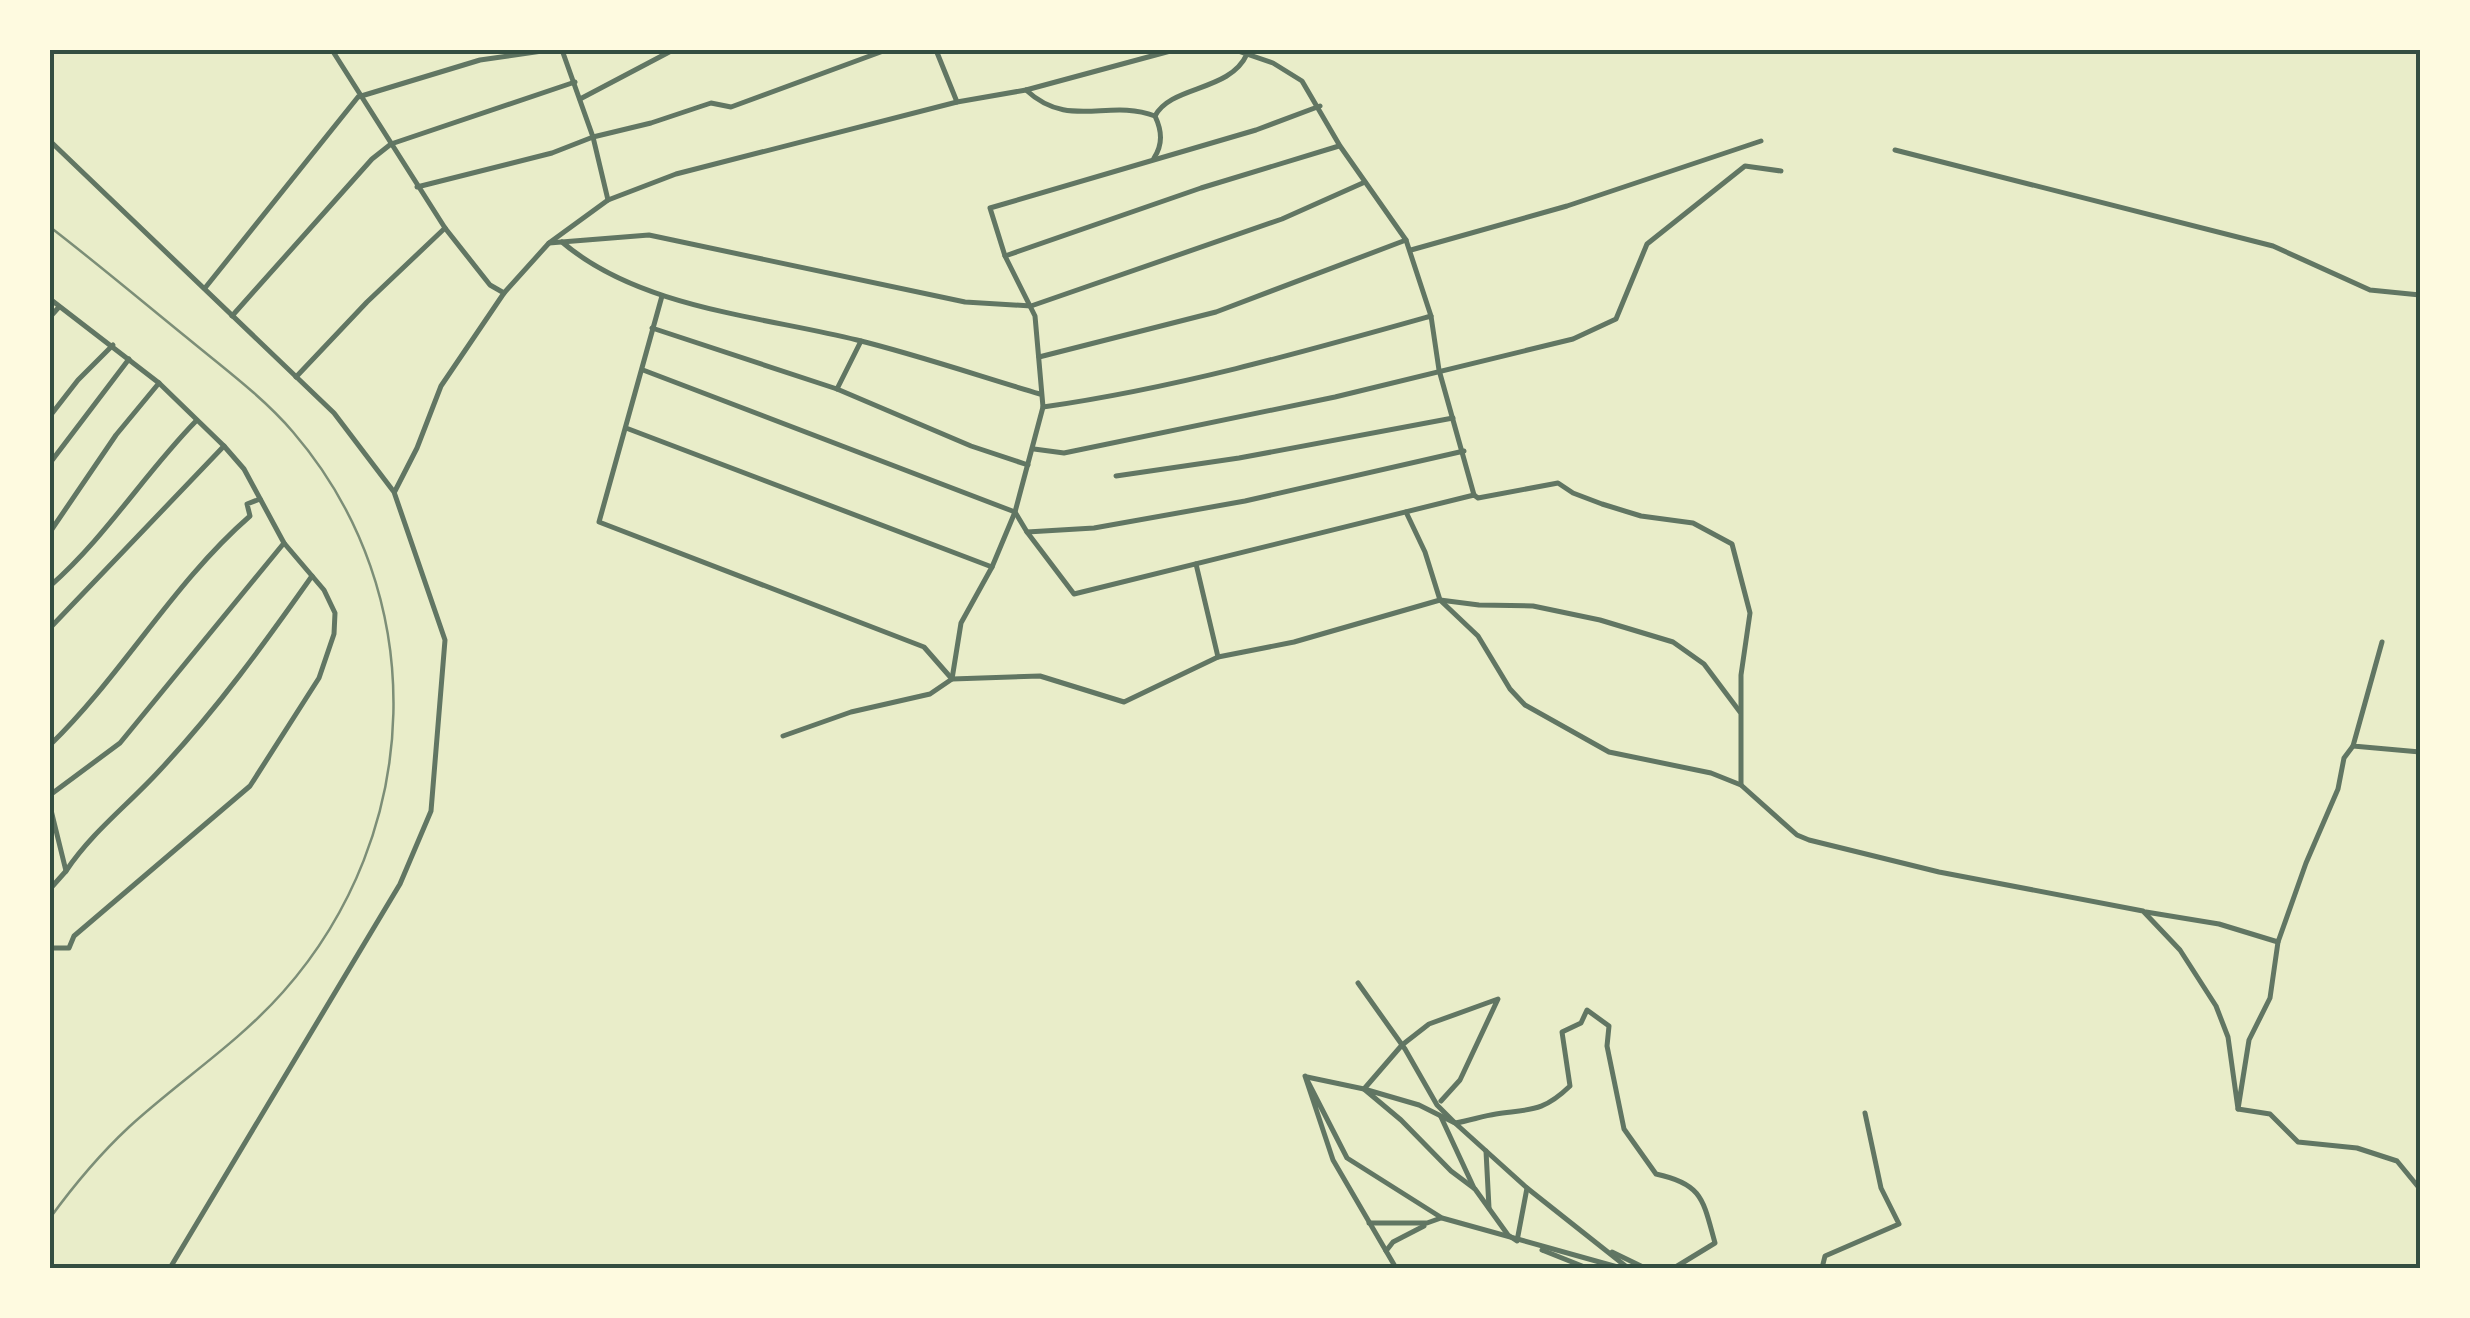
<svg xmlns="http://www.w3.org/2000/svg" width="2470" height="1318" viewBox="0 0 2470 1318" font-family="'Source Serif 4',serif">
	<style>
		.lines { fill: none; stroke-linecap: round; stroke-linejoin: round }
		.minor { stroke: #617663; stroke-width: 5 }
		.rail { stroke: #7c8e77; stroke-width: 2.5 }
		.neatline { fill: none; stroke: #344e41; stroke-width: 4 }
	</style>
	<rect width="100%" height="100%" fill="#e9edc9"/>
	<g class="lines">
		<!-- minor -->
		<g class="minor">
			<path d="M332 50 445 228 490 285 504 293 441 386 417 448 395 491"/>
			<path d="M562 50 593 137 608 200"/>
			<path d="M936 50 957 102"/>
			<path d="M1235 50 1273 63 1302 81 1340 146 1406 240 1431 316 1439 370 1474 495"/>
			<path d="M1026 90C1069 130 1108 98 1155 116 1162 131 1163 144 1154 158"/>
			<path d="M580 99 673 50"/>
			<path d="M1155 116C1171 85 1230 92 1247 54"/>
			<path d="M50 141 334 413 394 492 445 640 431 811 400 884 170 1268"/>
			<path d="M1895 150 2273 246 2370 290 2420 295"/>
			<path d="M417 187 552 153 593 137 651 123 711 103 731 107 886 50"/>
			<path d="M562 242C639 308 760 316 857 340 918 355 979 376 1040 394"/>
			<path d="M549 243 649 235 965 302 1031 306 1282 219 1365 182"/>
			<path d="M1411 250 1567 206 1761 141"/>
			<path d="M1005 256 1201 188 1339 146"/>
			<path d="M205 288 358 97 480 60 549 50"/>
			<path d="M504 293 549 243 608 200 676 174 957 102 1026 90 1174 50"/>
			<path d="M662 296 599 522 924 647 952 679 1040 676 1124 702 1218 657 1294 642 1440 600 1479 605 1533 606 1600 620 1673 642 1704 664 1740 712"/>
			<path d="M50 299 159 383 224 446 244 469 284 543 324 590 335 613 334 634 319 678 250 786 74 936 69 948H50"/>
			<path d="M232 316 372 159 391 144 575 82"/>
			<path d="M50 317 59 307"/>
			<path d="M652 328 837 389 971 446 1028 465"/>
			<path d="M1039 357 1216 312 1406 240"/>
			<path d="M643 370 1015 512 1027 532 1094 528 1245 501 1464 451"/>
			<path d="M296 377 367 302 445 228"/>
			<path d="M837 389 861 341"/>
			<path d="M1043 407C1176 388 1303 352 1431 316"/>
			<path d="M50 416 78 380 113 345"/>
			<path d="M626 428 992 567"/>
			<path d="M1034 449 1064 453 1335 397 1573 339 1616 319 1647 244 1745 166 1781 171"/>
			<path d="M50 463 129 359"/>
			<path d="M1116 476 1239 458 1453 418"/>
			<path d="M1406 512 1425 552 1440 600 1478 636 1510 689 1525 705 1609 752 1711 773 1741 785"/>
			<path d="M50 532 116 435 159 383"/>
			<path d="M1027 532 1074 594 1474 495 1478 498 1558 483 1573 493 1602 504 1641 516 1693 523 1732 544 1750 613 1741 675V785L1797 835 1809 840 1939 872 2143 911 2180 950 2216 1006 2228 1037 2238 1109 2249 1040 2270 998 2278 942"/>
			<path d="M1196 564 1218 657"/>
			<path d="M50 586C105 538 145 473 196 421"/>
			<path d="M50 628 224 446"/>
			<path d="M2382 642 2353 746 2420 752"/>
			<path d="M783 736 851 712 930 694 952 679 961 623 992 567 1015 512 1043 407 1035 316 1005 256 990 208 1256 130 1320 106"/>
			<path d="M50 745C123 674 173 583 250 516L247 504 260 499"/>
			<path d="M50 795 120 743 284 543"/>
			<path d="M50 806 66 871 50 889"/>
			<path d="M66 871C92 832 128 805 160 770 217 709 264 644 312 576"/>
			<path d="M2146 912 2219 924 2278 942 2306 863 2338 789 2344 758 2353 746"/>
			<path d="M1358 983 1405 1049 1437 1105 1455 1123C1469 1121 1482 1116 1496 1114 1531 1109 1543 1112 1570 1086L1562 1032 1581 1023 1587 1010 1609 1026 1607 1046 1624 1129 1656 1174C1703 1184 1703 1200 1715 1243L1674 1268"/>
			<path d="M1307 1077 1364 1089 1402 1045 1429 1024 1498 999 1460 1080 1441 1101"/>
			<path d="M1364 1089 1419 1105 1455 1123 1527 1188 1517 1241 1508 1235 1475 1189 1451 1171 1401 1120Z"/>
			<path d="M2238 1109 2270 1114 2298 1142 2357 1148 2397 1161 2420 1189"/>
			<path d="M1441 1117 1474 1188"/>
			<path d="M1486 1151 1489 1208"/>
			<path d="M1527 1188 1628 1268"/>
			<path d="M1369 1223H1427L1441 1218"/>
			<path d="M1542 1250 1587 1268"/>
			<path d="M1386 1251 1393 1242 1424 1226"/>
			<path d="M1612 1252 1645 1268"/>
			<path d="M1396 1268 1333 1160 1305 1076 1347 1158 1442 1218 1621 1268"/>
			<path d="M1822 1268 1825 1256 1899 1224 1881 1188 1865 1113"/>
		</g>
		<!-- rail -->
		<path class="rail" d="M50 227C98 264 144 303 191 341 225 369 264 398 293 432 433 595 424 833 283 992 237 1044 179 1081 129 1127 99 1155 74 1185 50 1218"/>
	</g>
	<!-- border -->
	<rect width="2470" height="1318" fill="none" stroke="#fefae0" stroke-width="105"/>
	<rect x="52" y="52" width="2366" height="1214" class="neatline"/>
</svg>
